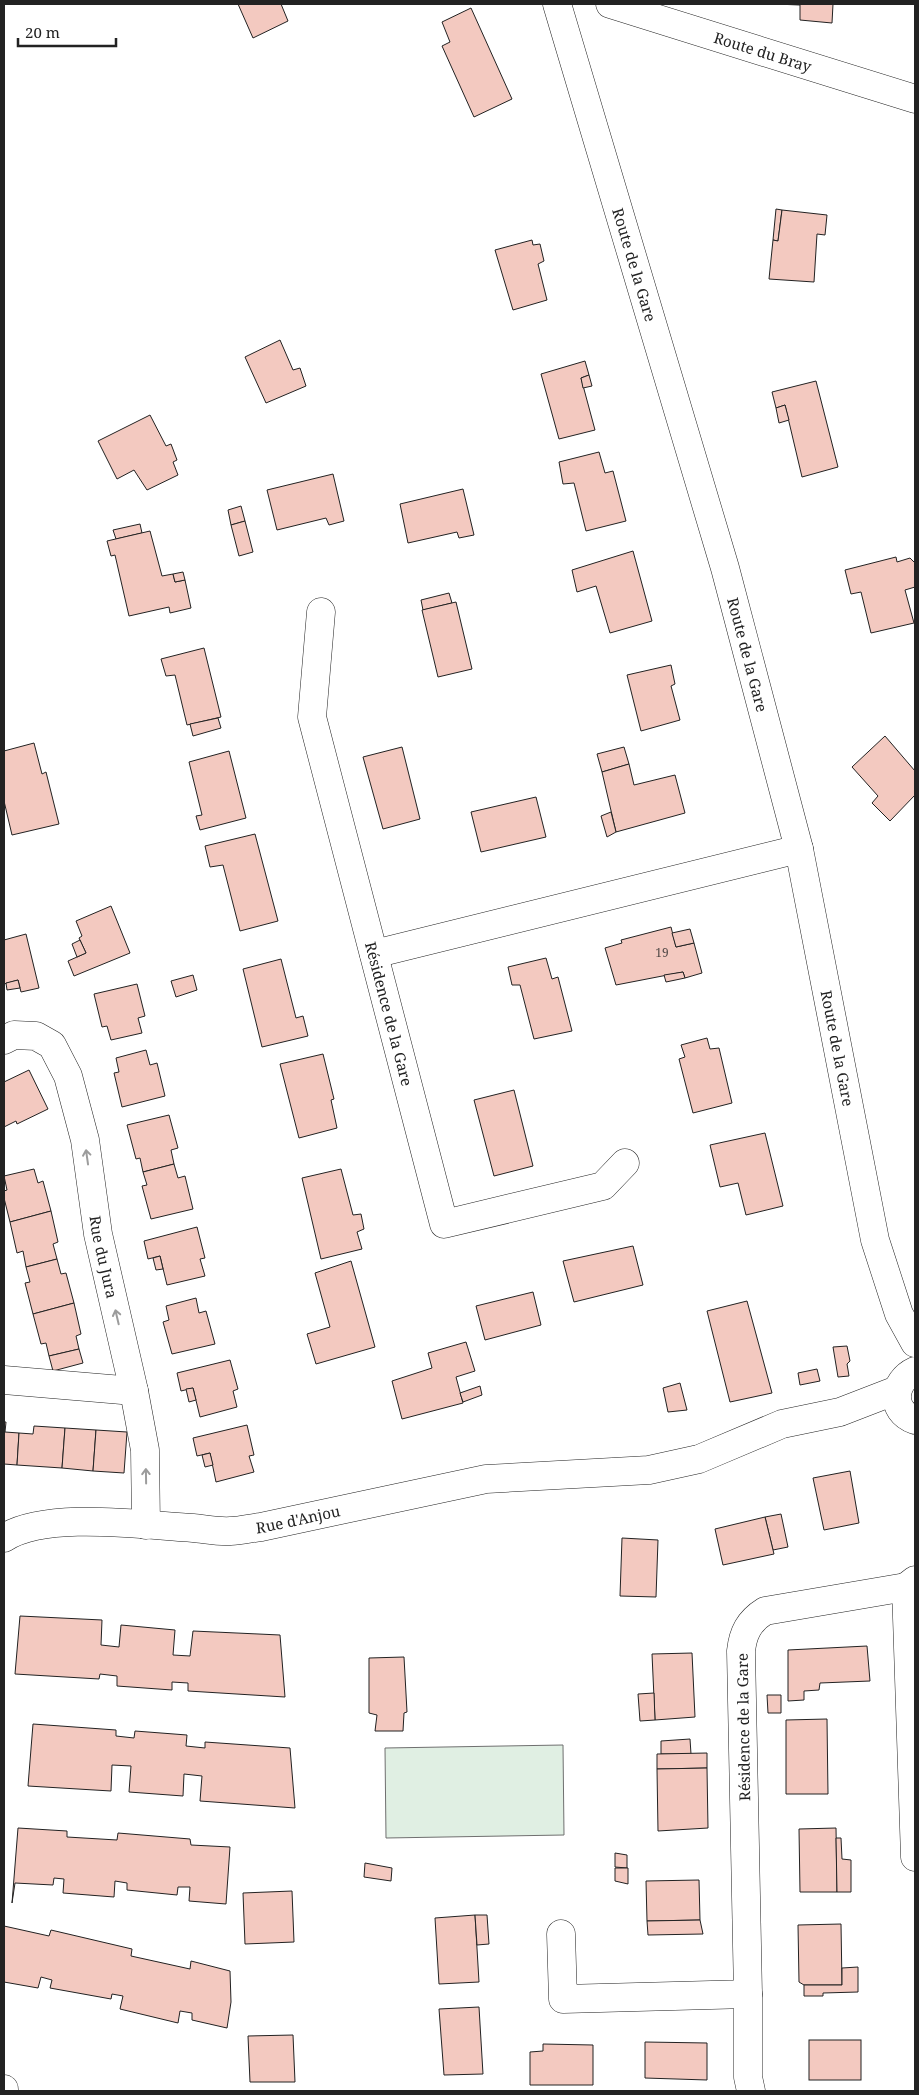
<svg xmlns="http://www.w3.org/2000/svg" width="919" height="2095" viewBox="0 0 919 2095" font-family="'Noto Serif',serif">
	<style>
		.green { fill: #e0efe3; stroke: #6f6f6f }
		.building { fill: #f3c9c0; stroke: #222 }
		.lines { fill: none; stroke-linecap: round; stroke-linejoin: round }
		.street-casing { stroke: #222; stroke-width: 29 }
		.secondary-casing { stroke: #222; stroke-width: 29 }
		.street { stroke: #fff; stroke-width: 28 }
		.secondary { stroke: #fff; stroke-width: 28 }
		.oneway { stroke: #9c9c9c }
		.labels { text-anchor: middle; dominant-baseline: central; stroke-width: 4; stroke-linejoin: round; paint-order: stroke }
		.number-label { font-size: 12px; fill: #564c4a }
		.street-label { font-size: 15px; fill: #222; stroke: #fff }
	</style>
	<rect width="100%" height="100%" fill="#fff"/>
	<!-- green -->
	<path class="green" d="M563 1745 564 1835 386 1838 385 1748Z"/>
	<!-- building -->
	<g class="building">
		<path d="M238 4H281L288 21 253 38Z"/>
		<path d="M775 4H833L832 23 800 20V5Z"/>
		<path d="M471 8 512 99 474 117 442 46 450 42 442 22Z"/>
		<path d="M776 209 782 210 778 241 773 240Z"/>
		<path d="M782 210 827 215 825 235 817 234 814 282 769 279 773 240 778 241Z"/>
		<path d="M532 240 533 245 540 244 544 261 538 264 547 300 513 310 495 250Z"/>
		<path d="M280 340 293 370 300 368 306 386 266 403 245 357Z"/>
		<path d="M585 361 589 375 581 378 595 430 559 439 541 374Z"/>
		<path d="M589 375 592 386 583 388 581 378Z"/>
		<path d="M816 381 838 467 802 477 785 405 776 408 772 392Z"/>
		<path d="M785 405 789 420 779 423 776 408Z"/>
		<path d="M150 415 166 446 171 444 177 460 173 462 178 475 147 490 134 470 117 479 98 441Z"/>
		<path d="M599 452 605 473 613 471 626 521 586 531 574 483 563 484 559 462Z"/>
		<path d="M333 474 344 521 329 525 326 518 277 530 267 490Z"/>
		<path d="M463 489 474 535 459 538 457 532 408 543 400 504Z"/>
		<path d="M241 506 245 521 231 525 228 510Z"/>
		<path d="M245 521 253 552 239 556 231 525Z"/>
		<path d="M140 524 142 533 116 539 113 530Z"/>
		<path d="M150 531 162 576 173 574 175 582 185 580 191 608 170 613 169 607 129 616 115 555 111 556 107 541Z"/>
		<path d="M633 551 652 621 610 633 596 586 577 592 572 570Z"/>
		<path d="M896 557 897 562 910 558 915 563V587L905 590 914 623 871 633 861 592 851 594 845 570Z"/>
		<path d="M183 572 185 580 175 582 173 574Z"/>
		<path d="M449 593 452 603 423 610 421 600Z"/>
		<path d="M456 602 472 669 438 677 422 610Z"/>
		<path d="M204 648 221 717 187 725 175 675 166 676 161 659Z"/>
		<path d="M671 665 675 684 671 686 680 720 641 731 627 675Z"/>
		<path d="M218 718 221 728 193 736 190 724Z"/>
		<path d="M885 736 915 771V795L890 821 872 803 878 796 852 767Z"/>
		<path d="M34 743 42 774 46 772 59 824 12 835 4 801V751Z"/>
		<path d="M402 747 420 819 383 829 363 757Z"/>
		<path d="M624 747 629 764 602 772 597 754Z"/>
		<path d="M229 751 246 818 200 830 196 816 202 815 189 762Z"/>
		<path d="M629 764 634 785 675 775 685 813 616 832 602 772Z"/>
		<path d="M536 797 546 837 481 852 471 812Z"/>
		<path d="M611 812 616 832 607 837 601 816Z"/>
		<path d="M255 834 278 921 240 931 223 865 210 867 205 846Z"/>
		<path d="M111 906 130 953 74 976 68 961 86 953 79 938 82 936 76 921Z"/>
		<path d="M671 927 676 947 694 943 702 973 685 978 683 972 616 985 605 948 622 943 621 940Z"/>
		<path d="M690 929 694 943 676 947 672 933Z"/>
		<path d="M26 934 39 988 21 992 18 980 4 984V940Z"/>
		<path d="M80 940 86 953 77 957 72 944Z"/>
		<path d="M546 958 552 979 558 977 572 1031 534 1039 520 985H512L508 967Z"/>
		<path d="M281 959 296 1018 303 1016 308 1036 262 1047 243 969Z"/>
		<path d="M683 972 685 978 666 982 664 975Z"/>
		<path d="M193 975 197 990 176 997 171 981Z"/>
		<path d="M18 980 20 988 7 990 6 983Z"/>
		<path d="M137 984 145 1016 138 1018 142 1033 111 1040 107 1026 102 1027 94 994Z"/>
		<path d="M707 1038 710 1049 719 1048 732 1103 693 1113 679 1059 685 1057 681 1045Z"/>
		<path d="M146 1050 150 1065 157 1063 165 1096 122 1107 114 1073 119 1072 116 1058Z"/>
		<path d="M323 1054 334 1099 331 1100 337 1128 299 1138 280 1064Z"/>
		<path d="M29 1070 48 1109 17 1124 16 1121 4 1127V1082Z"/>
		<path d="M514 1090 533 1166 494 1176 474 1100Z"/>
		<path d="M169 1115 178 1148 171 1150 174 1164 143 1172 140 1158 136 1159 127 1125Z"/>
		<path d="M765 1133 783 1206 746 1215 738 1183 720 1187 710 1145Z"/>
		<path d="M174 1164 178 1178 185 1176 193 1209 151 1219 142 1186 147 1185 143 1172Z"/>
		<path d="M34 1169 38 1183 43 1181 51 1211 10 1222 4 1198V1191L7 1190 4 1176Z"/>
		<path d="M341 1169 353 1215 361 1214 364 1229 357 1232 362 1249 321 1259 302 1178Z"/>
		<path d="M51 1211 58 1242 53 1244 57 1259 26 1267 23 1251 17 1253 10 1222Z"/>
		<path d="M197 1227 205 1258 200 1259 205 1276 167 1285 160 1256 148 1259 144 1241Z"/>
		<path d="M633 1246 643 1285 574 1302 563 1261Z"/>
		<path d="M160 1256 163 1269 156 1270 153 1258Z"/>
		<path d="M57 1259 61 1274 66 1273 74 1303 33 1314 25 1283 30 1282 26 1267Z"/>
		<path d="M351 1261 375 1347 316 1364 307 1334 330 1327 315 1273Z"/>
		<path d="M533 1292 541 1325 485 1340 476 1306Z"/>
		<path d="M196 1298 199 1313 206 1311 215 1344 172 1354 163 1322 169 1320 166 1306Z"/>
		<path d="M747 1301 772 1393 730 1402 707 1311Z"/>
		<path d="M74 1303 81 1334 76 1336 79 1349 49 1356 46 1343 41 1344 33 1314Z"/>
		<path d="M466 1342 475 1371 456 1377 463 1403 402 1419 392 1381 432 1368 428 1353Z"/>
		<path d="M847 1346 850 1361 847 1364 849 1376 838 1377 833 1347Z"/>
		<path d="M79 1349 83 1363 53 1371 49 1356Z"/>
		<path d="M230 1360 238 1389 233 1391 237 1407 200 1417 193 1388 181 1391 177 1373Z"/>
		<path d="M817 1369 820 1381 800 1385 798 1373Z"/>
		<path d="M680 1383 687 1410 668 1412 663 1388Z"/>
		<path d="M480 1386 482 1395 463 1402 460 1393Z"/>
		<path d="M193 1388 196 1400 189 1402 186 1389Z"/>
		<path d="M4 1422H6L5 1432 19 1433 17 1465 4 1464Z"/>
		<path d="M247 1425 254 1455 249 1456 254 1472 216 1482 210 1453 197 1456 193 1438Z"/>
		<path d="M34 1426 65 1428 62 1468 17 1465 19 1433 33 1434Z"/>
		<path d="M65 1428 96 1430 93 1471 62 1468Z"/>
		<path d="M96 1430 127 1432 124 1473 93 1471Z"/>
		<path d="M210 1453 213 1465 205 1467 202 1455Z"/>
		<path d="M850 1471 859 1523 824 1530 813 1478Z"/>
		<path d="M781 1514 788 1547 773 1550 765 1517Z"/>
		<path d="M765 1517 774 1554 723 1565 715 1529Z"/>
		<path d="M622 1538 658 1540 656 1597 620 1596Z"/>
		<path d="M20 1616 102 1620 101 1645 119 1647 121 1625 175 1630 173 1655 190 1656 193 1631 280 1635 285 1697 188 1691V1683L172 1682V1690L117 1686V1676L100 1674 99 1679 15 1674Z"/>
		<path d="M867 1646 870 1681 820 1683 819 1690 804 1691V1700L788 1701V1650Z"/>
		<path d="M692 1653 695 1717 655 1720 652 1654Z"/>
		<path d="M404 1657 407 1712 404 1713 403 1731H375L377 1715 369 1713V1658Z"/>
		<path d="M654 1693 655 1720 640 1721 638 1694Z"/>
		<path d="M767 1695H781V1713H768Z"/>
		<path d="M827 1719 828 1794H786V1720Z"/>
		<path d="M33 1724 116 1730V1736L134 1738 135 1731 187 1735 186 1746 205 1748V1742L290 1748 295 1808 200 1801 202 1776 184 1774 183 1796 129 1792 131 1766 112 1765 111 1791 28 1786Z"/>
		<path d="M690 1739 691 1754H661V1741Z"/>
		<path d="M707 1753V1768L657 1769V1754Z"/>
		<path d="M707 1768 708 1828 658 1831 657 1769Z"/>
		<path d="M18 1828 67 1831V1837L117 1840 118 1833 190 1839 191 1845 230 1847 226 1904 189 1901 190 1887H178L177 1895 127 1890V1883L115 1881 114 1897 63 1893 64 1879 54 1878 53 1885 15 1883 12 1903Z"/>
		<path d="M836 1828 837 1892H800L799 1829Z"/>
		<path d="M836 1838H841L842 1859 851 1860V1892H837Z"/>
		<path d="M615 1853 627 1855V1868L615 1867Z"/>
		<path d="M365 1863 392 1868 391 1881 364 1877Z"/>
		<path d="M615 1868H628V1884L615 1881Z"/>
		<path d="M699 1880 700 1920 647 1921 646 1881Z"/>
		<path d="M292 1891 294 1942 245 1944 243 1893Z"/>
		<path d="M475 1915 479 1982 439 1984 435 1918Z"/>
		<path d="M475 1915H487L489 1944 477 1945Z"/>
		<path d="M700 1920 703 1934 648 1935 647 1921Z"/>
		<path d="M841 1924 842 1985H804L799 1982 798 1925Z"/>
		<path d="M4 1926 49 1936 51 1930 132 1949 131 1956 190 1969 191 1961 230 1971 231 2002 227 2028 192 2020V2013L180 2011 178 2023 120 2009 123 1996 112 1994 111 1999 50 1988 52 1980 41 1977 38 1988 4 1982Z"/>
		<path d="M858 1967V1992L823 1993V1996H804V1985H842V1968Z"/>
		<path d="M479 2007 483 2074 444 2075 439 2009Z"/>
		<path d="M293 2035 295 2082H250L248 2036Z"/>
		<rect x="809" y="2040" width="52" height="40"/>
		<path d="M645 2042 707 2043V2080L645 2078Z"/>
		<path d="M543 2044 593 2045V2085H530V2052L543 2051Z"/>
	</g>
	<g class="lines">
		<defs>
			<g id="street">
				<path id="s1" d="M321 612 312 717 444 1224 603 1186 625 1163"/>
				<path d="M374 954 799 849"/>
				<path id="s2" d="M4 1040 14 1035 36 1036 52 1045 68 1076 85 1140 98 1234 134 1391 145 1450 146 1525"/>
				<path d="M4 1380 134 1391"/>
				<path id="s3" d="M4 1538C46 1511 142 1525 193 1528 205 1529 218 1532 231 1531 241 1531 251 1528 261 1527L486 1479 649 1470 699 1459 782 1424 840 1412 897 1390"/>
				<path d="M915 1580 906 1587 915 1857"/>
				<path d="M561 1934 563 1999 748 1994 741 1651C743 1633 749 1621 765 1611L906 1587"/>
				<path d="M748 1994V2077L751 2091"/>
				<path d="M4 2089V2091"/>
			</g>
			<g id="secondary">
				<path id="s4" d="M557 4 725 568 799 849 875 1240 899 1314 915 1343"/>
				<path id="s5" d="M610 4 915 99"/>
				<path d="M915 1371C893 1381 889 1411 915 1420"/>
			</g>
		</defs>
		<!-- street casing -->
		<use href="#street" class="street-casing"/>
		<!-- secondary casing -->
		<use href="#secondary" class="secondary-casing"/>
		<!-- street -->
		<use href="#street" class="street"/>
		<!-- secondary -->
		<use href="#secondary" class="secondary"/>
	</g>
	<!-- one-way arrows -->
	<defs><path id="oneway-shaft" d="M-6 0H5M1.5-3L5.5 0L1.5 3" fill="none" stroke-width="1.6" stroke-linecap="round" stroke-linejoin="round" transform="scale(1.25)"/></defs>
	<g class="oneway">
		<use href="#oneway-shaft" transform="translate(87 1157) rotate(-98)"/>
		<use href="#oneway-shaft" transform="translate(117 1317) rotate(-103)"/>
		<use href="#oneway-shaft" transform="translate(146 1476) rotate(-91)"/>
	</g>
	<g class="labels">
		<!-- number labels -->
		<g class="number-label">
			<text x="662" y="952">19</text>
		</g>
		<!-- street labels -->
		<g class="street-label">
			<text stroke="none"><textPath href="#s5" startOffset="160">Route du Bray</textPath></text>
			<text stroke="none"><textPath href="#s4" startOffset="272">Route de la Gare</textPath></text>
			<text stroke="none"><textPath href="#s4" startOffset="678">Route de la Gare</textPath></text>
			<text stroke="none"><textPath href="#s1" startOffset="412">Résidence de la Gare</textPath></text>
			<text stroke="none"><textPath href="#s4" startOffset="1082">Route de la Gare</textPath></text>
			<text stroke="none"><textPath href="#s2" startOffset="271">Rue du Jura</textPath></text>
			<text stroke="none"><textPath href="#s3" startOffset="298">Rue d'Anjou</textPath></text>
			<text transform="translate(743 1727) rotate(-91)">Résidence de la Gare</text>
		</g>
	</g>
	<!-- border -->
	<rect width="919" height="2095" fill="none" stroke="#222222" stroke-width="10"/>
	<!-- scale -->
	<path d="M18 38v8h98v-8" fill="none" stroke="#222222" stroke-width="2.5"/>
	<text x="25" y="38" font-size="15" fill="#222222" stroke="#ffffff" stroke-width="4" paint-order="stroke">20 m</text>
</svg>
